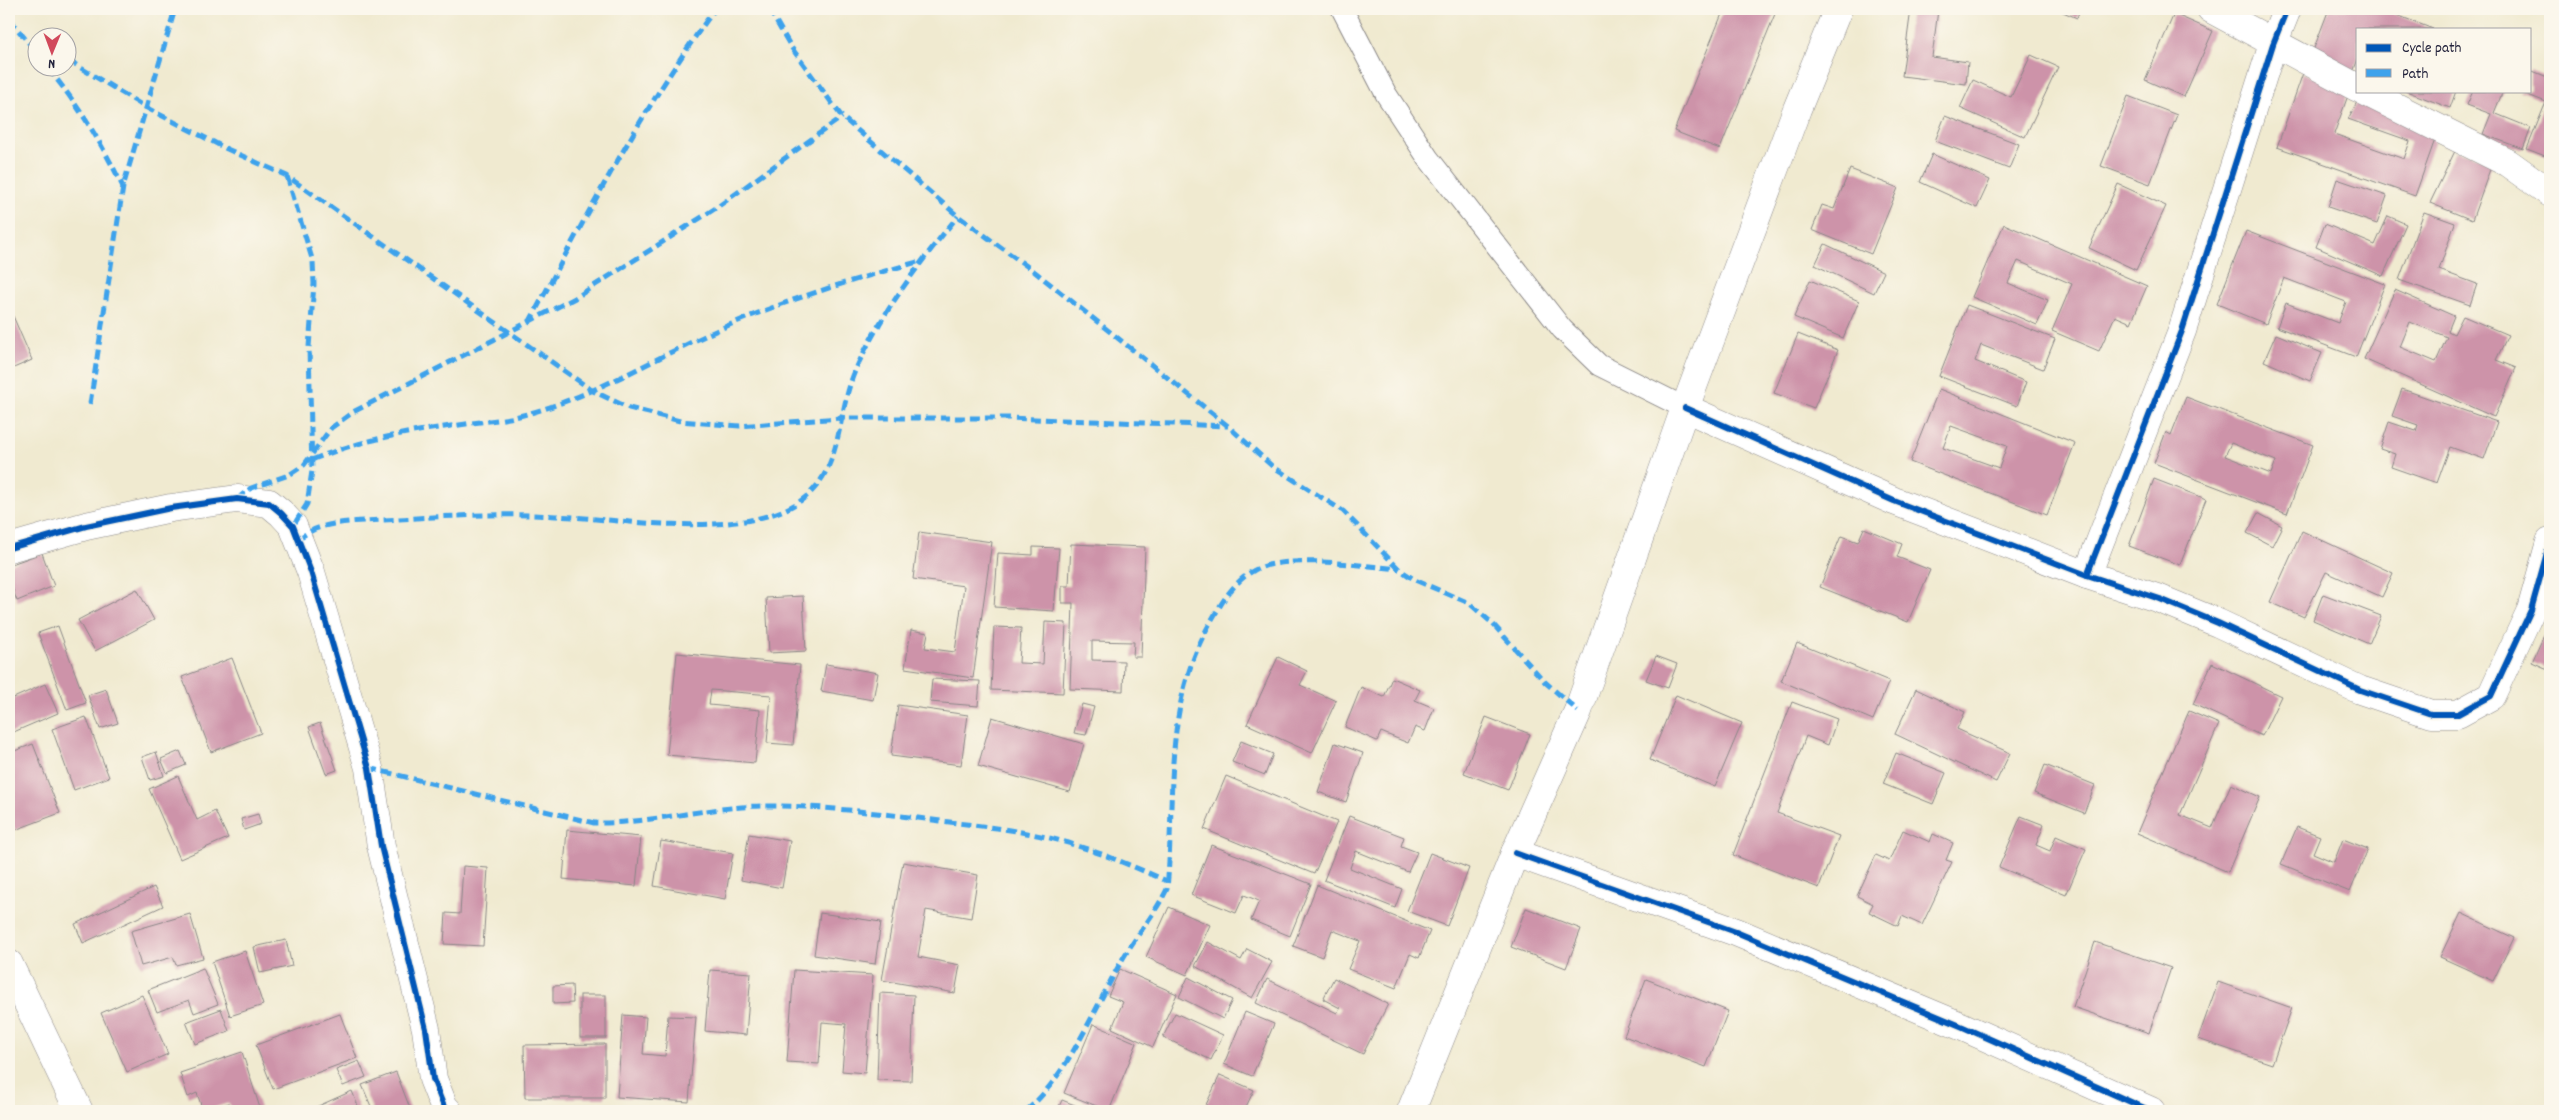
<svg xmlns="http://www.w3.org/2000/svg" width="2559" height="1120" viewBox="0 0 2559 1120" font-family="Dekko,sans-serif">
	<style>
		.building { fill: #cd93a9; fill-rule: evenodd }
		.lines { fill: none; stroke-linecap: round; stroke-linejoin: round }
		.service-casing { stroke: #898686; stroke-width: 23 }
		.minor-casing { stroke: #898686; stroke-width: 29 }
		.secondary-casing { stroke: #898686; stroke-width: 29 }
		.service { stroke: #fff; stroke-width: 21 }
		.minor { stroke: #fff; stroke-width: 28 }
		.secondary { stroke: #fff; stroke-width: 28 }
		.quiet { stroke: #3ea2ec; stroke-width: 5; stroke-dasharray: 10 5; stroke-linecap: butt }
		.cycleway-casing { stroke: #fbf7ec; stroke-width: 9 }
		.cycleway { stroke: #0057b8; stroke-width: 6 }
	</style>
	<rect width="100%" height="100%" fill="#fbf7ec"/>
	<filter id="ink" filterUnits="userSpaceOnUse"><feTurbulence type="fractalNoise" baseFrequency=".02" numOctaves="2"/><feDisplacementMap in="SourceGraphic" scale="10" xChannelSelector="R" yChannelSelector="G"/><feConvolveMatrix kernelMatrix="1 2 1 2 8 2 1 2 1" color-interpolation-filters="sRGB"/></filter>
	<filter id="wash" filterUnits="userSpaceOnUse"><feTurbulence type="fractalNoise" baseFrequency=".0096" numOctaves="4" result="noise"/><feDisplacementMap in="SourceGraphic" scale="20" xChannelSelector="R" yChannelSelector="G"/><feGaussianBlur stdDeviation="1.12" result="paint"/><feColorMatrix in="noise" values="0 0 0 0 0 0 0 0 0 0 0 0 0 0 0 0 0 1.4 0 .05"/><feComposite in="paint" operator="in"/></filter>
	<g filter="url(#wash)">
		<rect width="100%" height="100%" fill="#f0ead0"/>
		<g id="blocks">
			<!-- building -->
			<g class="building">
				<path d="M1724 9H1777L1720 149 1674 131Z"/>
				<path d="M1911 9 1938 10 1932 57 1968 62 1966 84 1902 76Z"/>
				<path d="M2056 9H2080L2077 18Z"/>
				<path d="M2329 9H2381L2433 29H2358V59L2353 72 2311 56Z"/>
				<path d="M2174 14 2213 31 2184 97 2145 80Z"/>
				<path d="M2031 55 2058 67 2025 137 1960 108 1973 80 2011 97Z"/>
				<path d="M2530 70 2550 78V158L2527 149 2546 102 2518 91H2530Z"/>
				<path d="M2303 73 2350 90 2334 134 2404 159 2410 141 2348 119 2359 98 2437 134 2415 196 2277 147Z"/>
				<path d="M2406 91H2456L2450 108Z"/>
				<path d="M2473 91H2503L2494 113 2531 128 2523 149 2483 134 2491 114 2467 105Z"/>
				<path d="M2128 96 2177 115 2150 184 2101 166Z"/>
				<path d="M1945 116 2019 144 2009 169 1935 141Z"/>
				<path d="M2455 151 2493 161 2472 220 2430 203Z"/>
				<path d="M1932 154 1990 180 1977 208 1920 182Z"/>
				<path d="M1850 169 1898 188 1871 254 1812 230 1822 205 1834 209Z"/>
				<path d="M2337 179 2387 196 2377 224 2328 207Z"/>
				<path d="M2118 184 2166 206 2136 270 2089 248Z"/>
				<path d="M2424 212 2455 223 2439 270 2477 284 2470 305 2399 280Z"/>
				<path d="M2388 216 2406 224 2383 276 2316 247 2325 224 2375 245Z"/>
				<path d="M2004 224 2147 286 2131 323 2115 316 2099 351 2052 331 2072 284 2018 261 2008 283 2048 300 2037 325 1972 297Z"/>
				<path d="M2246 231 2385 284 2356 357 2277 327 2286 303 2338 323 2346 302 2284 278 2266 324 2217 304Z"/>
				<path d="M1825 244 1884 272 1874 293 1815 265Z"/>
				<path d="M1810 280 1859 301 1843 338 1794 317Z"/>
				<path d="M2395 290 2454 316 2448 331 2454 334 2463 316 2508 335 2496 360 2516 368 2494 417 2364 359ZM2410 322 2447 337 2436 362 2400 347Z"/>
				<path d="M1967 305 2055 339 2043 369 1981 345 1975 361 2026 382 2017 406 1939 376Z"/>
				<path d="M13 316 32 360 9 370V319Z"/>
				<path d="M1798 334 1838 350 1814 408 1774 393Z"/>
				<path d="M2276 334 2322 353 2310 381 2264 361Z"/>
				<path d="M1939 389 2075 443 2047 515 1910 462ZM1951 426 2007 446 1999 468 1943 448Z"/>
				<path d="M2402 389 2497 422 2484 459 2450 447 2437 483 2391 467 2395 454 2380 449 2389 422 2416 431 2418 425 2392 416Z"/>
				<path d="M2186 397 2313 445 2287 514 2154 463 2166 432 2171 435ZM2231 443 2276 461 2271 474 2225 456Z"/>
				<path d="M2154 479 2206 499 2180 565 2129 546Z"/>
				<path d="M2258 513 2282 526 2272 546 2247 533Z"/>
				<path d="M1864 528 1902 544 1897 557 1930 570 1908 622 1820 587 1841 536 1858 542Z"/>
				<path d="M2302 531 2393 573 2382 597 2326 572 2304 617 2270 602Z"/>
				<path d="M919 532 992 542 973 678 905 668 911 630 928 633 925 648 955 652 964 586 913 579Z"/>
				<path d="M1071 544 1145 547 1141 657H1133L1134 642 1092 641V660L1124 661 1123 691 1070 689 1073 603H1062V586H1069Z"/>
				<path d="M1033 547 1059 548 1054 611 994 607 998 553 1033 555Z"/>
				<path d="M42 553 54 586 17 601 9 579V565Z"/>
				<path d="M137 589 154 620 95 651 78 620Z"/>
				<path d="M2323 594 2381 616 2369 644 2313 620Z"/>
				<path d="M803 596 806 651 769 653 766 598Z"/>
				<path d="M1045 622 1066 623 1063 693 991 690 994 627 1021 628 1019 663 1043 664Z"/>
				<path d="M2550 622V670L2532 662Z"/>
				<path d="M58 626 86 703 67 710 38 633Z"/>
				<path d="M1797 643 1889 681 1873 720 1781 681Z"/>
				<path d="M677 653 800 665 793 745 767 743 771 695 711 690 709 705 760 710 755 763 667 755Z"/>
				<path d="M1656 656 1677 664 1668 688 1646 680Z"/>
				<path d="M1278 657 1307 671 1300 685 1336 701 1312 753 1247 724Z"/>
				<path d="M232 658 261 733 211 752 182 677Z"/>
				<path d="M2212 663 2281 696 2262 736 2193 704Z"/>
				<path d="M826 664 878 673 873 700 821 691Z"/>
				<path d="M1392 678 1420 690 1415 700 1434 708 1425 731 1415 727 1408 743 1381 732 1377 741 1345 727 1361 687 1384 697Z"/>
				<path d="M932 679 980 681 978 706 930 702Z"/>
				<path d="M45 684 58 713 9 734V700Z"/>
				<path d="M106 689 118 723 100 729 88 695Z"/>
				<path d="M1916 689 1965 712 1957 729 2010 753 1996 782 1895 734Z"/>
				<path d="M1676 695 1742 723 1715 787 1650 760Z"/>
				<path d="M1792 702 1837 719 1828 745 1806 736 1777 813 1839 836 1819 888 1733 855Z"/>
				<path d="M1082 704 1094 707 1086 735 1074 733Z"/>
				<path d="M898 705 968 715 961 765 891 756Z"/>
				<path d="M2189 711 2219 724 2180 815 2212 828 2231 784 2260 797 2228 872 2137 833Z"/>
				<path d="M86 717 109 777 74 790 52 729Z"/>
				<path d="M992 717 1084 744 1070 792 978 766Z"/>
				<path d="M1486 717 1530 734 1508 790 1464 773Z"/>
				<path d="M320 723 337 770 326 774 309 727Z"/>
				<path d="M1241 741 1273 754 1265 775 1232 762Z"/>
				<path d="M1335 743 1363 753 1346 802 1318 792Z"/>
				<path d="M33 744 60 813 15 830 9 814V753Z"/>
				<path d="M180 751 186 765 167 773 161 759Z"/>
				<path d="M156 752 164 776 150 780 142 757Z"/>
				<path d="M1896 753 1946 773 1933 804 1883 784Z"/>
				<path d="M2045 765 2095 785 2084 813 2034 793Z"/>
				<path d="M178 776 197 820 215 811 228 838 180 859 149 789Z"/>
				<path d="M1226 776 1337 822 1314 874 1204 829Z"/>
				<path d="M258 814 261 824 244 830 241 819Z"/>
				<path d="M1349 816 1404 837 1401 846 1417 852 1408 872 1356 851 1350 868 1402 889 1395 908 1324 880Z"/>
				<path d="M2021 816 2044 825 2036 845 2050 851 2056 836 2086 849 2066 895 1999 867Z"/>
				<path d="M2297 827 2320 836 2313 853 2334 862 2343 839 2368 849 2350 892 2281 864Z"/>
				<path d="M567 830 641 837 636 886 563 879Z"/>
				<path d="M1903 830 1930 842 1933 834 1953 843 1946 860 1952 862 1922 925 1902 916 1898 926 1869 912 1873 904 1857 896 1876 855 1889 861Z"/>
				<path d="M749 834 790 841 782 888 741 880Z"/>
				<path d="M661 841 733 853 725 899 654 886Z"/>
				<path d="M1211 845 1311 884 1290 936 1251 920 1259 901 1244 895 1236 913 1191 895Z"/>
				<path d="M1430 853 1469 868 1447 926 1407 911Z"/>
				<path d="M903 862 978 875 971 918 926 910 918 957 960 965 955 993 882 980Z"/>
				<path d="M463 866 488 868 483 946 444 944 446 913 460 914Z"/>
				<path d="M1317 885 1430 931 1419 958 1410 954 1396 988 1348 969 1360 941 1332 930 1322 957 1293 946Z"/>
				<path d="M154 887 163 906 83 943 75 924Z"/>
				<path d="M1169 907 1210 925 1187 975 1146 957Z"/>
				<path d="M1526 908 1581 929 1566 968 1511 947Z"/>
				<path d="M820 913 881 922 875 964 814 955Z"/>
				<path d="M2461 913 2514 938 2493 981 2440 957Z"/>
				<path d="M190 914 203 958 176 965 173 957 141 966 131 931Z"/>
				<path d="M286 940 292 966 260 973 254 947Z"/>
				<path d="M1208 942 1241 960 1247 949 1272 962 1252 998 1195 966Z"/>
				<path d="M2095 942 2171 968 2149 1033 2073 1007Z"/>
				<path d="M245 951 263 1005 230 1016 212 962Z"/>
				<path d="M203 968 218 1004 194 1013 189 1000 157 1012 148 990Z"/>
				<path d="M1120 969 1177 994 1153 1047 1112 1028 1123 1002 1108 996Z"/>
				<path d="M710 970 751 973 746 1035 705 1031Z"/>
				<path d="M794 970 873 975 865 1073 842 1071 846 1024 822 1022 819 1064 787 1062Z"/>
				<path d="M1188 977 1232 1000 1223 1019 1179 997Z"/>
				<path d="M1334 978 1388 1004 1363 1054 1256 1003 1267 979 1337 1013 1340 1008 1323 999Z"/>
				<path d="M1646 979 1728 1011 1706 1067 1624 1036Z"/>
				<path d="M2218 982 2292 1008 2272 1064 2198 1039Z"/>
				<path d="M572 985 573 1003 553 1004V986Z"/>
				<path d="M880 993 914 995 911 1081 877 1080Z"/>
				<path d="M142 995 168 1054 127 1072 101 1013Z"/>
				<rect x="580" y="995" width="26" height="43"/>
				<path d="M221 1009 229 1031 195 1044 186 1022Z"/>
				<path d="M1245 1012 1274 1024 1252 1076 1224 1064Z"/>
				<path d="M1175 1013 1223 1035 1211 1060 1163 1037Z"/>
				<path d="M340 1014 357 1058 273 1089 256 1045Z"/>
				<path d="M623 1015 646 1017 643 1054 665 1056 668 1016 696 1017 689 1102 617 1097Z"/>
				<path d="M1093 1024 1137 1043 1109 1111 1064 1093Z"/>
				<path d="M605 1044V1098H525L524 1045Z"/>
				<path d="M242 1052 260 1108 250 1111H232L229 1103 203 1111 197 1093 188 1097 180 1073Z"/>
				<path d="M359 1061 366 1077 343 1086 336 1070Z"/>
				<path d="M396 1072 411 1111H373L362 1085Z"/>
				<path d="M1220 1075 1254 1090 1244 1111H1203Z"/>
				<path d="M352 1091 360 1111H307Z"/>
				<path d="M1062 1100 1090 1111H1057Z"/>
			</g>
		</g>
	</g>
	<g filter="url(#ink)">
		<use href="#blocks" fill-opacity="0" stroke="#898686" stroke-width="1"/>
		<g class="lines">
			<defs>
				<path id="service" d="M1342 9 1386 94 1428 158 1562 329 1599 365 1685 408"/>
				<g id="minor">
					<path d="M2211 9 2358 88"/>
					<path d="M2364 91 2508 163 2550 193"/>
					<path d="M1685 408 1894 501 2087 575 2160 599 2218 623 2360 690 2431 714H2458L2491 696 2531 610 2550 542"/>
					<path d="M9 548 86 526 171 508 237 499 269 503 281 513 293 526 311 572 369 768 381 846 426 1029 433 1079 444 1107 448 1111"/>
					<path d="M2087 575 2182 331 2273 44 2287 9"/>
					<path d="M1515 853 1736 932 1963 1027 2151 1111"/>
					<path d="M9 964 79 1111"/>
				</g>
				<path id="secondary" d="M1411 1111 1515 853 1578 711 1685 408 1797 109 1838 9"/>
			</defs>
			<!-- service casing -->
			<use href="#service" class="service-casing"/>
			<!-- minor casing -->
			<use href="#minor" class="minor-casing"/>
			<!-- secondary casing -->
			<use href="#secondary" class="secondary-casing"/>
			<!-- service -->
			<use href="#service" class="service"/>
			<!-- minor -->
			<use href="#minor" class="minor"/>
			<!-- secondary -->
			<use href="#secondary" class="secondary"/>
			<!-- quiet -->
			<g class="quiet">
				<path d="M769 9 791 47 842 117 958 216 1035 272 1228 426 1272 466 1343 511 1399 569 1415 580 1469 603 1492 623 1545 682 1578 711"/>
				<path d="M9 19 38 54"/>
				<path d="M68 60 145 107 227 149 287 176 593 391 629 408 680 421 740 426 840 418H1007L1228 426"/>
				<path d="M48 68C80 108 100 140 123 187"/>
				<path d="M287 176 313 262 314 284 309 347 312 471 307 504 293 526"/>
				<path d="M529 323C586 216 643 107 715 9"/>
				<path d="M90 404 123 187 175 9"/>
				<path d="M312 460C361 439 414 431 466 424 485 421 505 420 523 415 593 397 654 358 720 329 785 300 852 280 921 261"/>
				<path d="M237 499 251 488 289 475 304 465 331 428 353 412 575 298 716 208 842 117"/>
				<path d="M297 539C303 536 309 532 315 529 338 520 375 521 399 519 451 516 504 513 556 516 622 519 754 543 808 495 843 463 837 413 855 371 880 315 919 263 958 216"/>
				<path d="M369 768 594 823C653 824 712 805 771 806 828 806 885 814 941 821 981 826 1022 830 1061 841 1098 851 1132 866 1167 881"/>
				<path d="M1026 1111C1069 1074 1094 1009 1122 960 1136 936 1155 914 1167 889 1176 791 1161 706 1214 616 1224 599 1235 581 1253 571 1283 553 1364 566 1399 569"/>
			</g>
			<defs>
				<g id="cycleway">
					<path d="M1685 408 1894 501 2087 575 2160 599 2218 623 2360 690 2431 714H2458L2491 696 2531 610 2550 542"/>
					<path d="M9 548 86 526 171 508 237 499 269 503 281 513 293 526 311 572 369 768 381 846 426 1029 433 1079 444 1107 448 1111"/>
					<path d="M2087 575 2182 331 2273 44 2287 9"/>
					<path d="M1515 853 1736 932 1963 1027 2151 1111"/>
				</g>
			</defs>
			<!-- cycleway casing -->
			<use href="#cycleway" class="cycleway-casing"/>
			<!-- cycleway -->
			<use href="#cycleway" class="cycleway"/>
		</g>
	</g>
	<!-- margin -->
	<rect width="2559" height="1120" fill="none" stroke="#fbf7ec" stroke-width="30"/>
	<!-- legend -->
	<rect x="2356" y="28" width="175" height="65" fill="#fbf7ec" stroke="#a4a2a5"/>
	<rect x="2366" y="44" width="25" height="8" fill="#0057b8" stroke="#a4a2a5"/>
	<text x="2402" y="52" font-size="15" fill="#22223b">Cycle path</text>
	<rect x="2366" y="69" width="25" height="8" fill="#3ea2ec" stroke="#a4a2a5"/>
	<text x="2402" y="78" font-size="15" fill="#22223b">Path</text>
	<!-- north arrow -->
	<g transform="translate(52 52) rotate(181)"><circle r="24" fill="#fbf7ec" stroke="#a4a2a5"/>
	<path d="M0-4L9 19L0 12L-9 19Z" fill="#d1495b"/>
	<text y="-8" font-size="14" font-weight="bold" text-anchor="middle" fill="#22223b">N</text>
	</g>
</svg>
